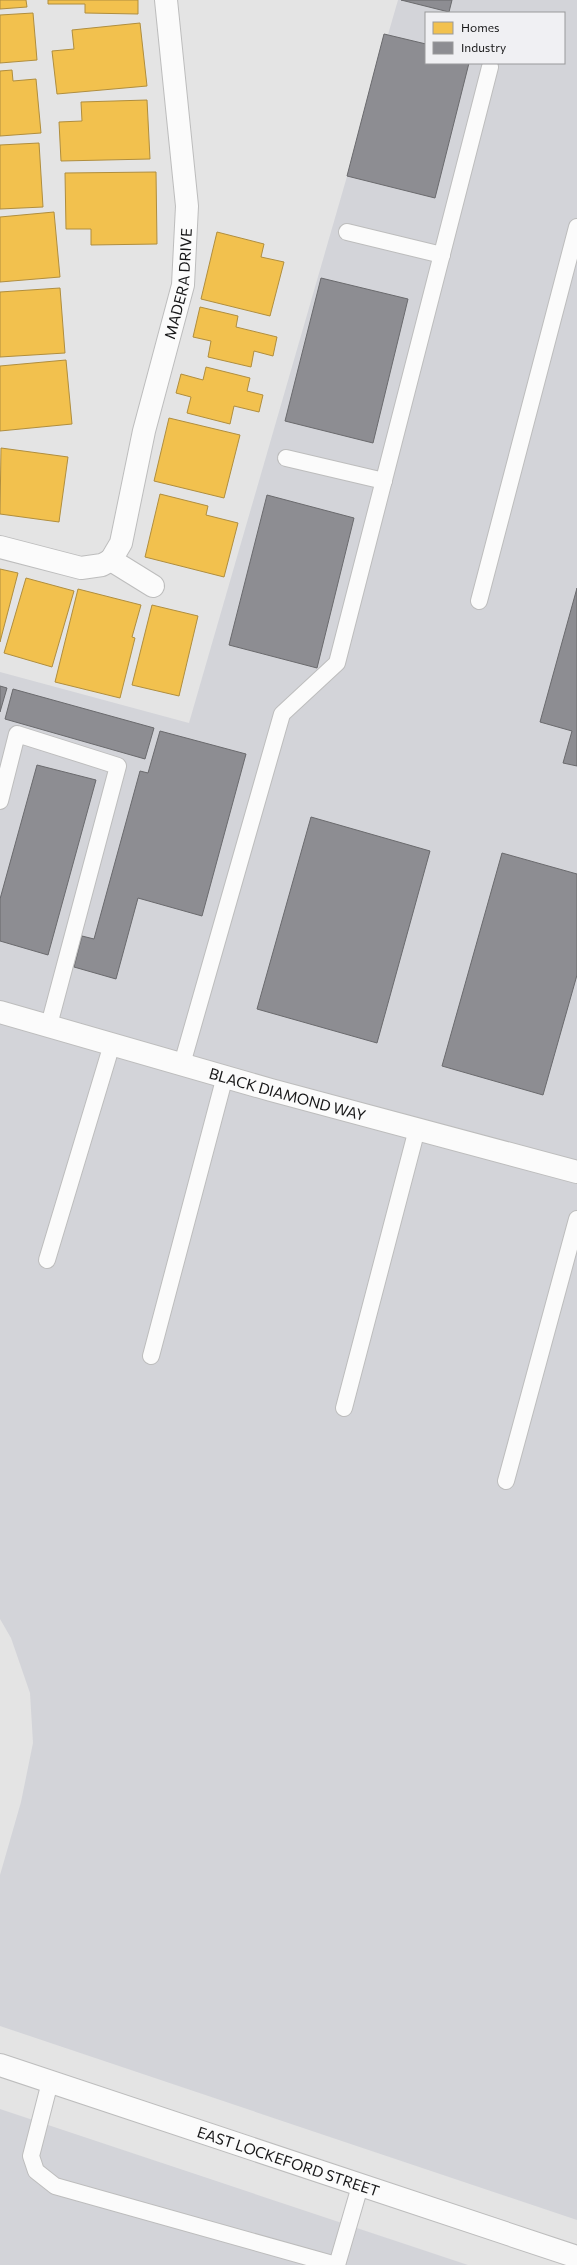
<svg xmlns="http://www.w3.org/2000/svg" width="577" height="2265" viewBox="0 0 577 2265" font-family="Commissioner,sans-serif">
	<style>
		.built { fill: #d3d4d9; fill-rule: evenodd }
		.homes { fill: #f2c14e; stroke: #b08e3e }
		.industry { fill: #8d8d92; stroke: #6a6a6d }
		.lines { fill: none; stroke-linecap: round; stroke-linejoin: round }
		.lane-casing { stroke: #bdbdbd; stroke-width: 18 }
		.street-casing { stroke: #bdbdbd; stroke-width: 24 }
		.secondary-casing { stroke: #bdbdbd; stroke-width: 24 }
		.lane { stroke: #fbfbfb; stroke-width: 16 }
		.street { stroke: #fbfbfb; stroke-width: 22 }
		.secondary { stroke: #fbfbfb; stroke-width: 22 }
		.labels { text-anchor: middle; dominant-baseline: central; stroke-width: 4; stroke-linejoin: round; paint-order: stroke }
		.street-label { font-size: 15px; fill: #171718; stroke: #f0f0f3 }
	</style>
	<rect width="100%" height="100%" fill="#e4e4e4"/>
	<!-- built -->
	<g class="built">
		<path d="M398 0H577V2220L0 2026V1875L21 1802 33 1743 30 1693 11 1638 0 1619V672L189 723ZM426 13H564V63H426Z"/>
		<path d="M0 2109 468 2265H0Z"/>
	</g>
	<!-- homes -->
	<g class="homes">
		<path d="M0 0H26L27 7 0 9Z"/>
		<path d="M48 0H138V14L85 13V4H48Z"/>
		<path d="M33 13 37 60 0 63V15Z"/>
		<path d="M140 23 147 86 57 94 52 51 74 49 72 30Z"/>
		<path d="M12 70 13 81 36 79 41 133 0 136V71Z"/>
		<path d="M147 100 150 159 61 161 59 122 82 121 81 102Z"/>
		<path d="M39 143 43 207 0 209V145Z"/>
		<path d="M156 172 157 244 91 245V229H66L65 173Z"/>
		<path d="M54 212 60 277 0 282V217Z"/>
		<path d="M217 232 264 244 261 257 284 262 270 316 201 299Z"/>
		<path d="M60 288 65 353 0 357V292Z"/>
		<path d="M200 307 238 316 236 327 277 337 273 356 254 351 251 367 208 357 211 341 193 337Z"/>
		<path d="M66 360 72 424 0 431V366Z"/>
		<path d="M206 367 250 378 247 391 263 395 259 412 234 406 230 424 187 413 191 397 176 393 181 374 203 380Z"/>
		<path d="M169 418 240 435 224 498 154 481Z"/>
		<path d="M1 448 68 457 59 522 0 514Z"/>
		<path d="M160 494 208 506 206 515 238 523 224 577 145 557Z"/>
		<path d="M0 569 18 573 0 642Z"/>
		<path d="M26 578 74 591 52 667 4 653Z"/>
		<path d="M78 589 141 605 132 637 135 638 120 698 55 682Z"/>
		<path d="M152 605 198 616 179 696 132 685Z"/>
	</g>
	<!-- industry -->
	<g class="industry">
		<path d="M401 0H452L449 12Z"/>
		<path d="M384 34 426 44V63H469L435 198 347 176Z"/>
		<path d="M321 278 408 299 373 443 285 421Z"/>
		<path d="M267 495 354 518 317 668 229 645Z"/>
		<path d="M577 588V766L563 763 572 731 540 722Z"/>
		<path d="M0 686 7 688 0 712Z"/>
		<path d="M13 689 154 728 145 759 5 719Z"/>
		<path d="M160 731 246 754 202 916 138 898 116 979 74 967 82 936 94 939 140 771 148 773Z"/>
		<path d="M37 765 96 780 48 955 0 941V899Z"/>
		<path d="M311 817 430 851 377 1043 257 1009Z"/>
		<path d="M502 853 577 874V975L543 1095 442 1066Z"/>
	</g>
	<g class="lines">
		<defs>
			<g id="lane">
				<path d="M347 232 442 255"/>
				<path d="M286 458 384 481"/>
				<path d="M479 601 577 227"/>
				<path d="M0 801 17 734 118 766 49 1025"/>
				<path d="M182 1064 282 714 337 663 490 67"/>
				<path d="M47 1260 112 1044"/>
				<path d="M151 1356 225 1076"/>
				<path d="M344 1408 417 1129"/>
				<path d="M506 1481 577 1219"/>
				<path d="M50 2082 31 2156 36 2171 55 2186 336 2265"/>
				<path d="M337 2265 360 2186"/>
			</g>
			<g id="street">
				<path d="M0 547 81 568 102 565 111 560"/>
				<path id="s1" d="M111 560 121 543 144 431 183 285 187 206 166 0"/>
				<path d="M111 560 153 586"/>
				<path id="s2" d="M0 1012 271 1090 577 1172"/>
			</g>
			<g id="secondary">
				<path id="s3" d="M0 2065 577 2257"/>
			</g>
		</defs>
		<!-- lane casing -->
		<use href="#lane" class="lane-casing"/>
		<!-- street casing -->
		<use href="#street" class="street-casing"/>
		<!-- secondary casing -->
		<use href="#secondary" class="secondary-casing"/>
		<!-- lane -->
		<use href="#lane" class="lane"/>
		<!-- street -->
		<use href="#street" class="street"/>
		<!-- secondary -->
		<use href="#secondary" class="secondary"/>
	</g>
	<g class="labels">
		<!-- street labels -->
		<g class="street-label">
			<text stroke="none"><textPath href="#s1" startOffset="286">MADERA DRIVE</textPath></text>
			<text stroke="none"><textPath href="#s2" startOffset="299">BLACK DIAMOND WAY</textPath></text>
			<text stroke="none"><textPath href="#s3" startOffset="304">EAST LOCKEFORD STREET</textPath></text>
		</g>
	</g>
	<!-- legend -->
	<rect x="425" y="12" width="140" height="52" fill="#f0f0f3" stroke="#99999b"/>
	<rect x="433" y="22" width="20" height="12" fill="#f2c14e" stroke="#99999b"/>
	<text x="461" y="32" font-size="12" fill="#171718">Homes</text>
	<rect x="433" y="42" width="20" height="12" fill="#8d8d92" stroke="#99999b"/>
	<text x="461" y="52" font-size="12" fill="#171718">Industry</text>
</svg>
